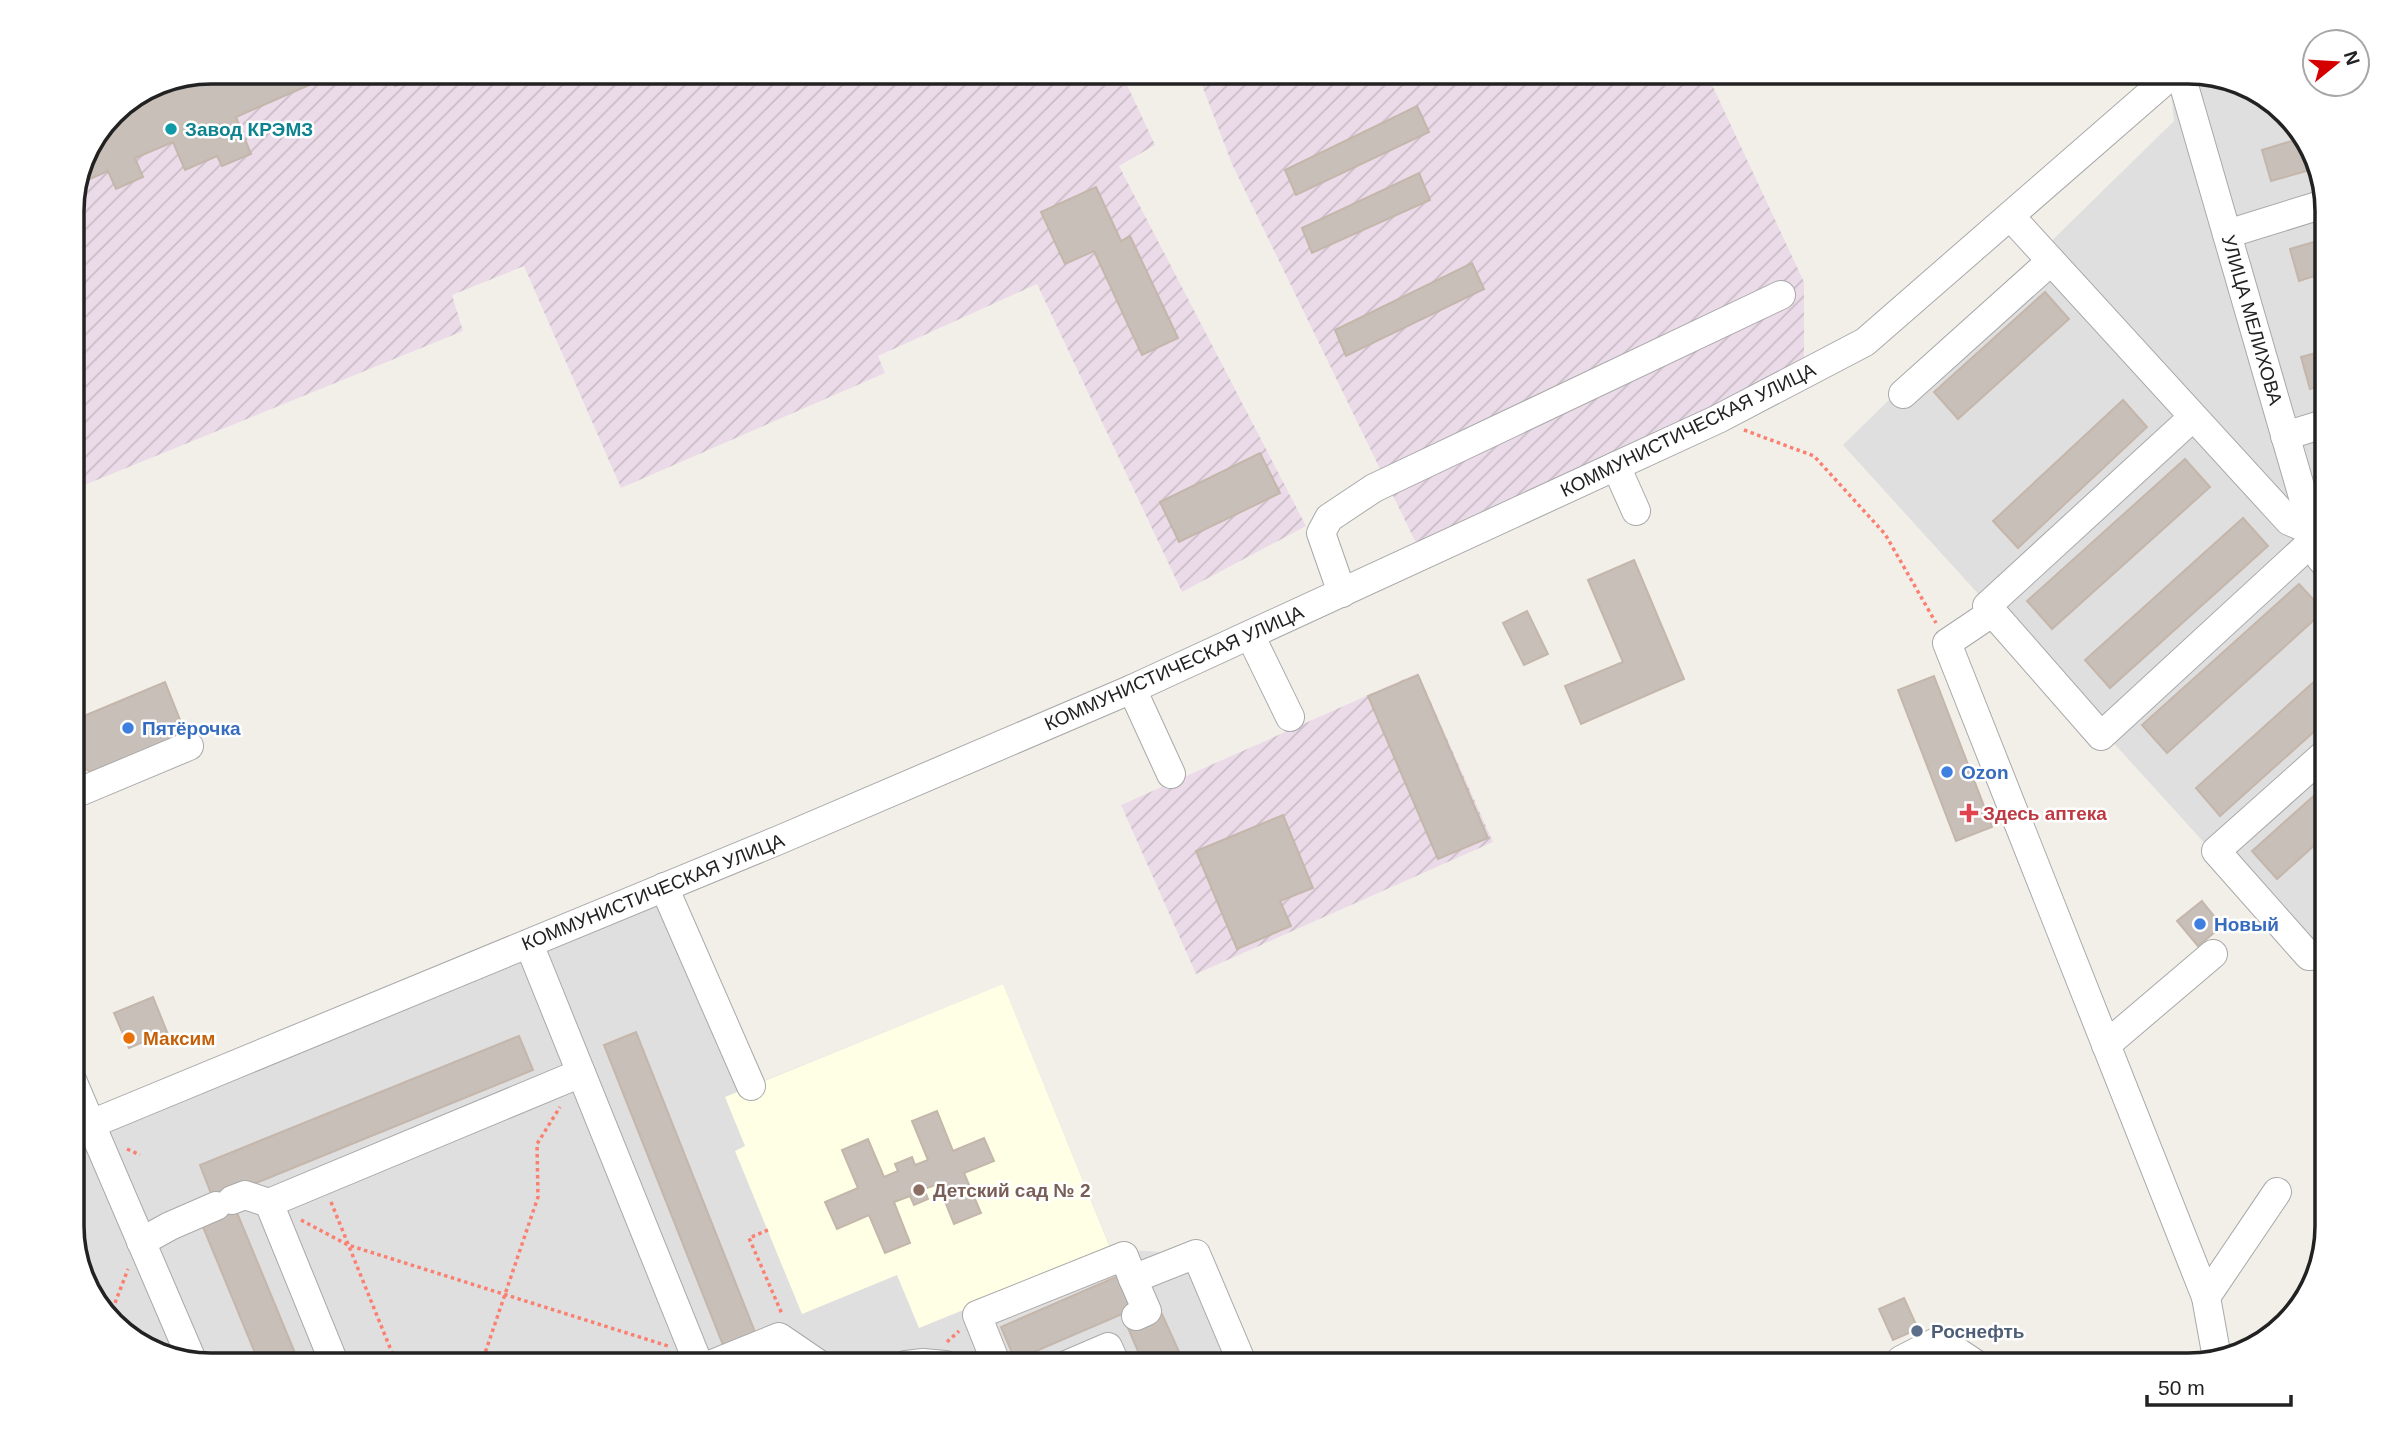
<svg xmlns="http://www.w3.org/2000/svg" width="2399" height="1437" viewBox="0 0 2399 1437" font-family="Helvetica,sans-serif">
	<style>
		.residential { fill: #e0dfdf }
		.industrial { fill: url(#industrial-furrows) }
		.education { fill: #ffffe5 }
		.building { fill: #c7bfb8; stroke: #c4b6ab; stroke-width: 2 }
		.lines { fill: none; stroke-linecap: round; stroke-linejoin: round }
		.minor-casing { stroke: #a9a9a9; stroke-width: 30 }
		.path { stroke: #fa8072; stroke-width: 3.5; stroke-dasharray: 3.5 3.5; stroke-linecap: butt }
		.minor { stroke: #fff; stroke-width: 28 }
		.culture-dot { fill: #0f9aa8; stroke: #fff; stroke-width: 2.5 }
		.shop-dot { fill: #3f7fe0; stroke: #fff; stroke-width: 2.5 }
		.health-dot { fill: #e0444e; stroke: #fff; stroke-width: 2.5 }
		.food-dot { fill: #e8710a; stroke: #fff; stroke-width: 2.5 }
		.education-dot { fill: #8d6e63; stroke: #fff; stroke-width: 2.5 }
		.service-dot { fill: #5c6f8a; stroke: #fff; stroke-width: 2.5 }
		.labels { text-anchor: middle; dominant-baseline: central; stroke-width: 5; stroke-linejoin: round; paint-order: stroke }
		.culture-label { font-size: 19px; font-weight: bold; fill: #0d838f; stroke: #fff; text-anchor: start }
		.street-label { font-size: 19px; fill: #222; stroke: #fff }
		.shop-label { font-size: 19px; font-weight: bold; fill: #366cbe; stroke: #fff; text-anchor: start }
		.health-label { font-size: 19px; font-weight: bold; fill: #be3a42; stroke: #fff; text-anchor: start }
		.food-label { font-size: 19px; font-weight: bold; fill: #c56008; stroke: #fff; text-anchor: start }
		.education-label { font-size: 19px; font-weight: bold; fill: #785e54; stroke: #fff; text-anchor: start }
		.service-label { font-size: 19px; font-weight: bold; fill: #4e5e75; stroke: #fff; text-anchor: start }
		.rim { fill: none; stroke: #222; stroke-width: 3.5 }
	</style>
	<defs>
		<pattern id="industrial-furrows" width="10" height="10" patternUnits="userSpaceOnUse" patternTransform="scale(1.75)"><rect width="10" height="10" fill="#ebdbe8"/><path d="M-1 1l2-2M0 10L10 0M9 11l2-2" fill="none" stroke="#c9bcc7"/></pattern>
	</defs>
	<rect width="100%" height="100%" fill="#f2efe9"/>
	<!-- residential -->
	<g class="residential">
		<path d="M2169 72H2188L2258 91 2308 141 2327 202V978L1843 445 2174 121Z"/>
		<path d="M664 887 751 1086 1003 984 1111 1249 1196 1254 1243 1365H211L141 1346 91 1296 72 1235V1080L91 1123Z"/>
	</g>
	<!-- industrial -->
	<g class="industrial">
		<path d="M211 72H1121L1155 145 1119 166 1306 526 1182 592 1037 284 878 356 885 373 621 488 524 266 452 295 463 331 72 490V202L83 157 113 112 158 82Z"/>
		<path d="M1197 72H1706L1804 282V373L1417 545 1232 164Z"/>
		<path d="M1418 673 1493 842 1196 974 1121 805Z"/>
	</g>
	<!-- education -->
	<path class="education" d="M1003 984 1111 1250 919 1328 897 1275 802 1314 735 1151 745 1146 725 1097Z"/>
	<!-- building -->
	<g class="building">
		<path d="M211 72H339L236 117 251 154 222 166 217 156 185 170 173 142 135 158 143 177 116 189 108 171 76 185 83 157 113 112 158 82Z"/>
		<path d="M389 72H429L395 86Z"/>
		<path d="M1417 106 1429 132 1296 195 1285 170Z"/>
		<path d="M2305 137 2308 141 2317 168 2271 181 2262 150Z"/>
		<path d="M1419 173 1430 200 1312 253 1302 228Z"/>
		<path d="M1096 187 1121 241 1130 236 1178 338 1142 355 1094 251 1065 264 1041 212Z"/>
		<path d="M2327 238V272L2299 281 2290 249Z"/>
		<path d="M1472 263 1484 289 1346 356 1335 330Z"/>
		<path d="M2045 292 2069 319 1958 419 1934 392Z"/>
		<path d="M2327 350V384L2310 389 2301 357Z"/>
		<path d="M2123 400 2147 427 2018 548 1993 521Z"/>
		<path d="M1260 453 1280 493 1179 542 1160 502Z"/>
		<path d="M2185 459 2210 487 2052 629 2027 601Z"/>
		<path d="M2243 518 2268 546 2110 688 2085 660Z"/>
		<path d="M1634 560 1684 679 1581 724 1565 686 1623 662 1588 580Z"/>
		<path d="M2299 584 2324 611 2167 753 2142 725Z"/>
		<path d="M1527 611 1548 654 1524 665 1503 623Z"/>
		<path d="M2327 670V720L2220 816 2196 788Z"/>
		<path d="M1418 675 1488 838 1438 859 1368 696Z"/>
		<path d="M1934 676 1992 827 1956 841 1898 690Z"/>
		<path d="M165 682 186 735 92 772 72 764V721Z"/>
		<path d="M2327 784V834L2277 879 2252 851Z"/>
		<path d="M1283 815 1313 888 1280 901 1291 926 1237 949 1196 851Z"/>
		<path d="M2202 901 2222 926 2198 946 2177 921Z"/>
		<path d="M153 997 167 1032 129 1048 114 1013Z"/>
		<path d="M636 1032 757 1337 725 1350 604 1045Z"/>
		<path d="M519 1036 533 1070 229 1194 219 1214 200 1165Z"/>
		<path d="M937 1111 953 1151 984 1138 994 1161 964 1173 981 1213 954 1224 938 1184 924 1189 928 1199 914 1205 910 1196 894 1202 910 1243 885 1253 869 1215 837 1229 825 1202 858 1188 842 1150 868 1139 884 1177 898 1171 895 1164 912 1157 915 1165 928 1160 912 1121Z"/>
		<path d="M235 1208 300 1365H260L201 1222Z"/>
		<path d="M1118 1276 1139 1324 1162 1314 1185 1365H1144L1122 1314 1015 1360 1001 1327Z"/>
		<path d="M1904 1298 1918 1329 1893 1340 1879 1309Z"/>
	</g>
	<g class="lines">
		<defs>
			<g id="minor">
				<path d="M2180 72 2321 559 2327 566"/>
				<path d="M2010 216 2289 521 2313 531"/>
				<path d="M2227 234 2327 203"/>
				<path d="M1903 394 2051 261"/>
				<path d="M2193 417 1987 606 2101 736 2315 539"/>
				<path d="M2285 436 2327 423"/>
				<path d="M1616 466 1636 511"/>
				<path d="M1342 593 1321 533 1329 518 1374 488 1781 295"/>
				<path d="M1993 612 1947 643 2206 1297"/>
				<path d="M1250 635 1290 717"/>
				<path d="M1132 689 1171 774"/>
				<path d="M2327 752 2216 851 2309 956 2327 955"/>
				<path d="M72 795 189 746"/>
				<path d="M664 887 751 1086"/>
				<path d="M529 944 699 1365"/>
				<path d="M2106 1045 2213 954"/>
				<path d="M72 1080 192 1360"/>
				<path d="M91 1124 779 840 1132 689 1718 419 1865 342 2175 72"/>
				<path d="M232 1200 245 1195 269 1203 581 1073"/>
				<path d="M269 1203 335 1365"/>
				<path d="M141 1242 170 1226 216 1206"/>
				<path d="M1136 1316 1147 1311 1133 1279 1196 1254 1243 1365"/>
				<path d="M2217 1358 2206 1297 2277 1192"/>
				<path d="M710 1365 779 1337 820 1365"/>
				<path d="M906 1365 923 1363 945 1365"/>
				<path d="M997 1365 977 1315 1124 1256 1133 1279"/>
				<path d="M1066 1365 1108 1347 1116 1365"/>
				<path d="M1900 1365 1901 1360 1940 1340 1977 1365"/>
			</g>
		</defs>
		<!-- minor casing -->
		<use href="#minor" class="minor-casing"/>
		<!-- path -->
		<g class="path">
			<path d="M1744 430 1814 456 1885 534 1936 623"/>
			<path d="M127 1149 140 1155"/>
			<path d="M331 1202 397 1365"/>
			<path d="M301 1220 348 1245 668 1346"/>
			<path d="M768 1230 749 1238 782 1314"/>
			<path d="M110 1316 128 1269"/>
			<path d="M947 1342 959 1331"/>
			<path d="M481 1365 538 1197 537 1144 560 1107"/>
		</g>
		<!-- minor -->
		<use href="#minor" class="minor"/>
	</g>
	<!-- markers -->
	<circle class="culture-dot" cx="171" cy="129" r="7"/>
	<g class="shop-dot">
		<circle cx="128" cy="728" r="7"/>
		<circle cx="1947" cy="772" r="7"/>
		<circle cx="2200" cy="924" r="7"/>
	</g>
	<path class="health-dot" d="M1965.5 802.5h7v7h7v7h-7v7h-7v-7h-7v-7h7z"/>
	<circle class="food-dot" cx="129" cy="1038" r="7"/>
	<circle class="education-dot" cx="919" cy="1190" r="7"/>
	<circle class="service-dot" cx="1917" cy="1331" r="7"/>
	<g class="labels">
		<!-- culture labels -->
		<g class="culture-label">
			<text x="185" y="129">Завод КРЭМЗ</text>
		</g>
		<!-- street labels -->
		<g class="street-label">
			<text transform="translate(2252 320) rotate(74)">УЛИЦА МЕЛИХОВА</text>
			<text transform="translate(1688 430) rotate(-26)">КОММУНИСТИЧЕСКАЯ УЛИЦА</text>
			<text transform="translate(1174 668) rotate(-24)">КОММУНИСТИЧЕСКАЯ УЛИЦА</text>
			<text transform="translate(653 892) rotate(-22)">КОММУНИСТИЧЕСКАЯ УЛИЦА</text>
		</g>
		<!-- shop labels -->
		<g class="shop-label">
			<text x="142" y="728">Пятёрочка</text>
			<text x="1961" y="772">Ozon</text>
			<text x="2214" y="924">Новый</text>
		</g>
		<!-- health labels -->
		<g class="health-label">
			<text x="1983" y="813">Здесь аптека</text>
		</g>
		<!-- food labels -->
		<g class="food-label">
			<text x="143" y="1038">Максим</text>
		</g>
		<!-- education labels -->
		<g class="education-label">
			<text x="933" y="1190">Детский сад № 2</text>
		</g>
		<!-- service labels -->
		<g class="service-label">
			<text x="1931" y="1331">Роснефть</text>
		</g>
	</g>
	<!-- crop -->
	<path d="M0 0H2399V1437H0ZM211 84H2188A127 127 0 0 1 2315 211V1226A127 127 0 0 1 2188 1353H211A127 127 0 0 1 84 1226V211A127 127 0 0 1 211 84Z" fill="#fff" fill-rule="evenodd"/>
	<path class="rim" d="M211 84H2188A127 127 0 0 1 2315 211V1226A127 127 0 0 1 2188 1353H211A127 127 0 0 1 84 1226V211A127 127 0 0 1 211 84Z"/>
	<!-- north arrow -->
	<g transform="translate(2336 63) rotate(72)"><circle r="33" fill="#ffffff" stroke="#a7a7a7" stroke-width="2"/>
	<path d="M0-5L12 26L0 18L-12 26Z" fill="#d40000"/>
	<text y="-10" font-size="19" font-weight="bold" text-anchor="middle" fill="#222222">N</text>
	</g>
	<!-- scale -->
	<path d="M2147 1395v10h144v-10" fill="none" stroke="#222222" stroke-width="3.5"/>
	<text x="2158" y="1395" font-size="21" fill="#222222" stroke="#ffffff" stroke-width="5" paint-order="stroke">50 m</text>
</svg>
